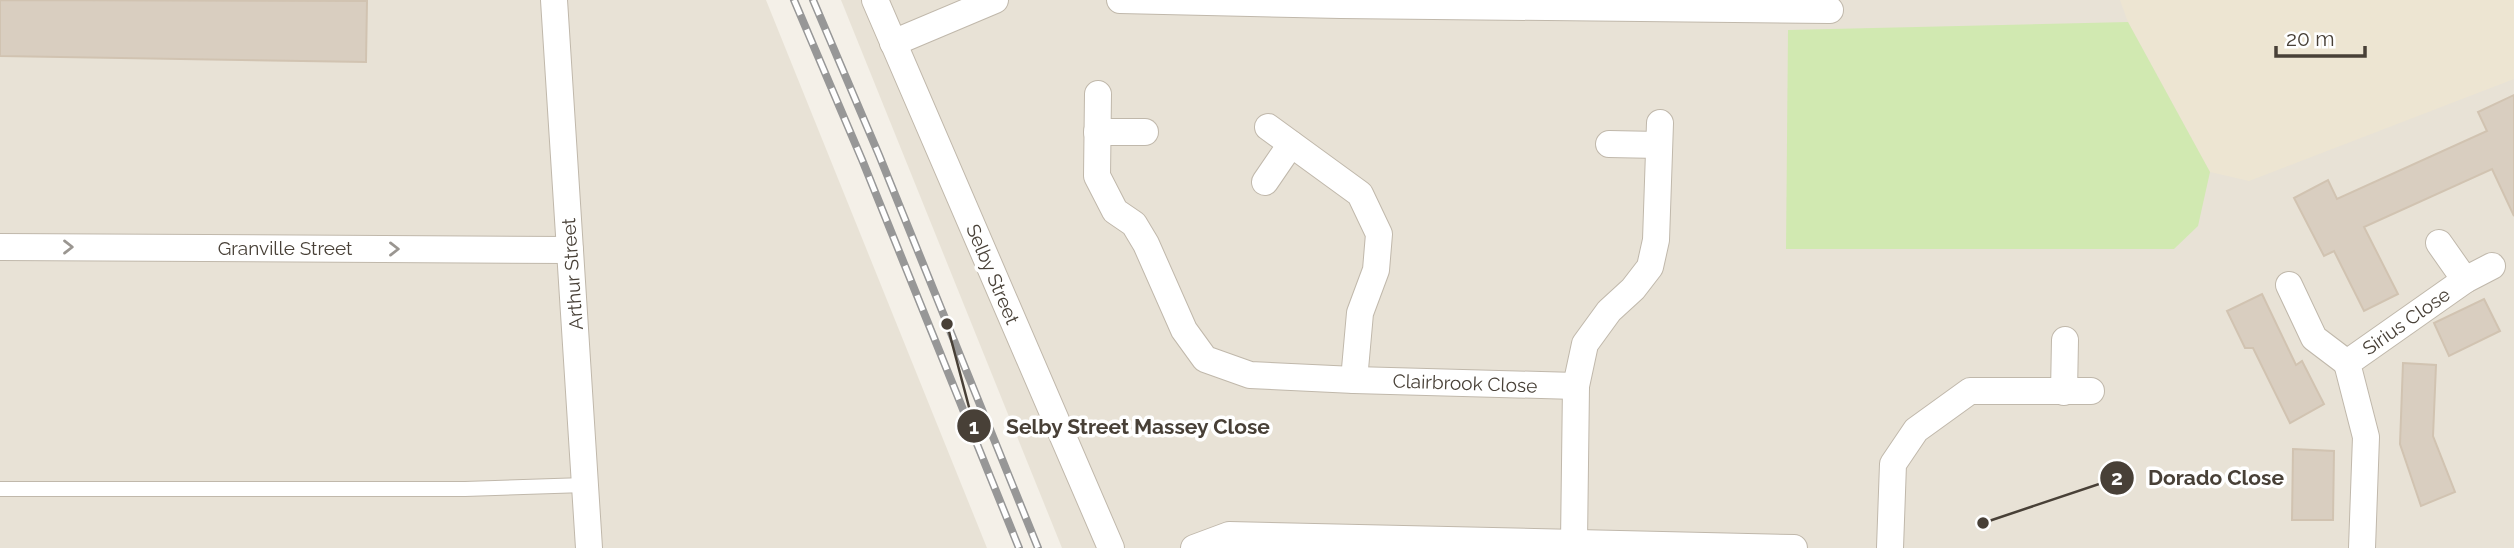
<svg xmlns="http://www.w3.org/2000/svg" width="2514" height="548" viewBox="0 0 2514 548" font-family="Raleway,sans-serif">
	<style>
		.residential { fill: #e8e2d6 }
		.education { fill: #ede5d2 }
		.green { fill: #d1e9b1 }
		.building { fill: #d9cec0; stroke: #d1c3b1; stroke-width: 2 }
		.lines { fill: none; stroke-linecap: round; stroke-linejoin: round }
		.service-casing { stroke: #c0b8ab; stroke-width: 16 }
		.minor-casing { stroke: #c0b8ab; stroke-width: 28 }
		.service { stroke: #fff; stroke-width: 14 }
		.minor { stroke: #fff; stroke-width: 26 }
		.rail-casing { stroke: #979797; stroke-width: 8 }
		.rail { stroke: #fff; stroke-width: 5; stroke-dasharray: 16; stroke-linecap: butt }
		.oneway { stroke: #9a9691 }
		.labels { text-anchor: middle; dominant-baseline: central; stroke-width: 7; stroke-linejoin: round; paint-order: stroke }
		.street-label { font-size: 19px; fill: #484037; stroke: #fff }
		.leader { fill: none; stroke: #484037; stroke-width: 2.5 }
		.callout-dot { fill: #484037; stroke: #fff; stroke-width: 2.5 }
		.mark-label { font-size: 21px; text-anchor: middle; font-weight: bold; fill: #fff }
		.callout-label { font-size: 21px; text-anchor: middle; font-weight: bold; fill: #484037; stroke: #fff; stroke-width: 7; stroke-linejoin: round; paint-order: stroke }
	</style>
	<rect width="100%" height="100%" fill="#f4f0e8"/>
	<!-- residential -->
	<g class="residential">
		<path d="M0 0H766L987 548H0Z"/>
		<path d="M841 0H2514V548H1062Z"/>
	</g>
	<!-- education -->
	<path class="education" d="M2120 0H2514V79L2249 181 2210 172 2128 22Z"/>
	<!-- green -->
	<path class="green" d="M2128 22 2210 172 2198 226 2174 249H1786L1788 30Z"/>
	<!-- building -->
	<g class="building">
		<path d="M0 0 367 1 366 62 0 56Z"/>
		<path d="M2514 95V216L2492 169 2364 227 2398 294 2364 311 2334 251 2324 256 2294 198 2328 180 2337 199 2487 131 2478 112Z"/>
		<path d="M2262 294 2296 365 2302 361 2324 404 2290 423 2253 348H2245L2227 311Z"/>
		<path d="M2484 299 2500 331 2449 356 2434 323Z"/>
		<path d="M2403 363 2436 365 2433 436 2455 492 2421 506 2400 444Z"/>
		<path d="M2293 449 2334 451 2333 520H2292Z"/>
	</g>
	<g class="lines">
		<defs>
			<path id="service" d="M0 489H465L585 485"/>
			<g id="minor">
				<path d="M554 0 589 548"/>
				<path d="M875 0 1111 548"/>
				<path d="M1120 0 1341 5 1830 10"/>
				<path d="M893 43 995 0"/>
				<path d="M1098 94 1097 176 1115 211 1134 224 1146 244 1184 330 1205 359 1250 375 1354 380 1576 386"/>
				<path d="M1268 127 1360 194 1379 234 1376 270 1360 313 1354 380"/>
				<path d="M1097 132H1145"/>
				<path d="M1609 144 1659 145"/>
				<path d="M1265 182 1291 144"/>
				<path d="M2439 243 2465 280"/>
				<path d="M0 247 570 250"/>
				<path d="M2289 285 2314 338 2347 363"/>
				<path d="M2064 392 2065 340"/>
				<path d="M1574 542 1576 386 1585 344 1609 311 1633 289 1650 267 1656 240 1660 123"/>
				<path d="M1194 548 1229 535 1794 548"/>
				<path d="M1890 548 1893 464 1916 430 1970 391H2091"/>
				<path d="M2362 548 2366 437 2347 363 2465 280 2492 266"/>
			</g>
		</defs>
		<!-- service casing -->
		<use href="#service" class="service-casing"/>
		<!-- minor casing -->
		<use href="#minor" class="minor-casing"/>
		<!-- service -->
		<use href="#service" class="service"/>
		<!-- minor -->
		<use href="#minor" class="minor"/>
		<defs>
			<g id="rail">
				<path d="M794 0 863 162 1019 548"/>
				<path d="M813 0 879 155 1038 548"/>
			</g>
		</defs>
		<!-- rail casing -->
		<use href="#rail" class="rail-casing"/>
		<!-- rail -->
		<use href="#rail" class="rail"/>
	</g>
	<!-- one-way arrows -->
	<defs><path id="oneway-chevron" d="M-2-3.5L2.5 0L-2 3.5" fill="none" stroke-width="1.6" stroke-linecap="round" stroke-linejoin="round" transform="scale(1.75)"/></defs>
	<g class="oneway">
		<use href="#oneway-chevron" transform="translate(68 247)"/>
		<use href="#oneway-chevron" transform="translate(394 249)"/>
	</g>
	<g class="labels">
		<!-- street labels -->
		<g class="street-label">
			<text x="285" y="248">Granville Street</text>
			<text transform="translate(572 274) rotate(-94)">Arthur Street</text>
			<text transform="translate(993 274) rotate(67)">Selby Street</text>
			<text transform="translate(2406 321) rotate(-35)">Sirius Close</text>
			<text transform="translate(1465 383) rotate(2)">Clairbrook Close</text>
		</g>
	</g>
	<!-- callouts -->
	<path class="leader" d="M947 324L974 426M1983 523L2117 478"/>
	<g class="callout-dot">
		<circle cx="947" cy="324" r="7"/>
		<circle cx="1983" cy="523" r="7"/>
		<circle cx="974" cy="426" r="18"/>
		<circle cx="2117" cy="478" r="18"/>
	</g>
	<g class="mark-label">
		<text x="974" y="434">1</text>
		<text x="2117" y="485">2</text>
	</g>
	<g class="callout-label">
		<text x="1138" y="434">Selby Street Massey Close</text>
		<text x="2216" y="485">Dorado Close</text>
	</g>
	<!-- scale -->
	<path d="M2276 46v10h89v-10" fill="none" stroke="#484037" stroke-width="3.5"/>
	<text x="2286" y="46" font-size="21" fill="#484037" stroke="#ffffff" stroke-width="5" paint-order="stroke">20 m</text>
</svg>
